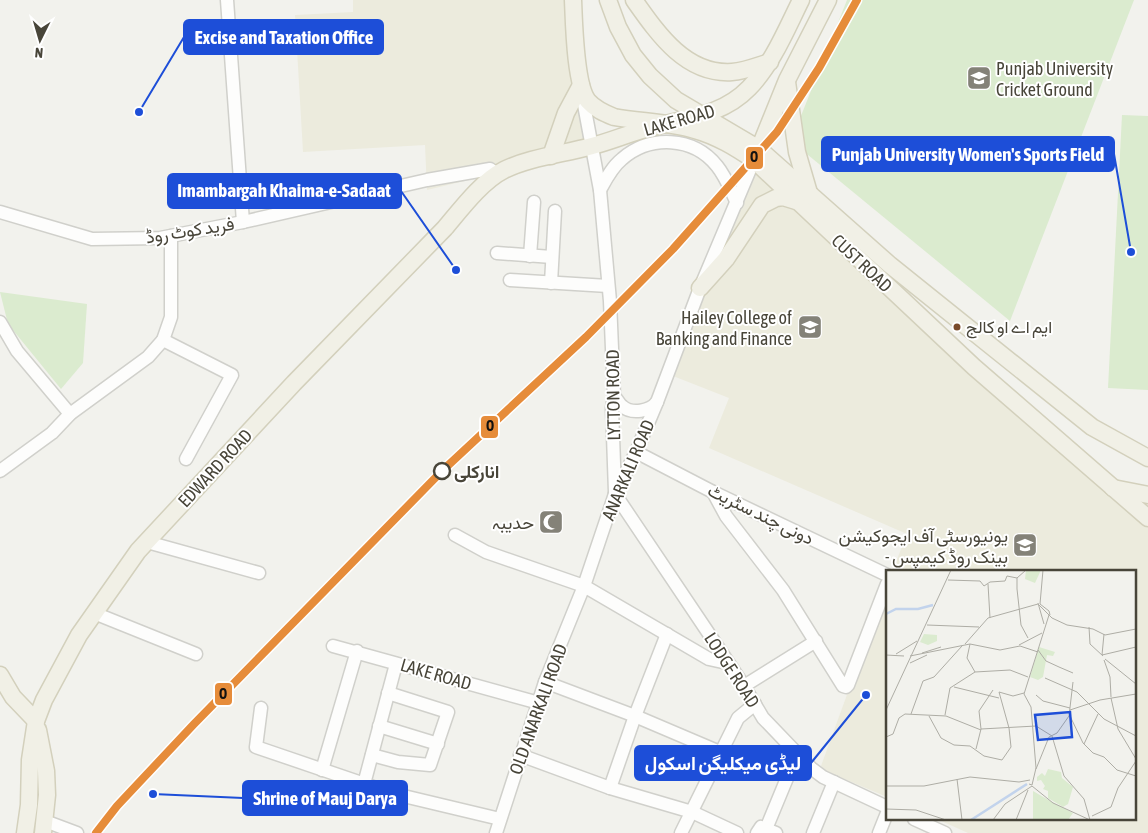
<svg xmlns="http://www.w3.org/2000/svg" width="1148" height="833" viewBox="0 0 1148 833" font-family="'Asap Condensed',Vazirmatn,sans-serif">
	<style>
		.education { fill: #ecebdd }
		.green { fill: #dbebcf }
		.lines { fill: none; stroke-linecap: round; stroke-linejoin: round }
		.minor-casing { stroke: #d0d0cb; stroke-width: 15 }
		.major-casing { stroke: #d3d0bc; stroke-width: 19 }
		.minor { stroke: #fdfdfc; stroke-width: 12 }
		.major { stroke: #f1f0e6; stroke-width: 16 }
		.metro-1-casing { stroke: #fff; stroke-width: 11 }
		.metro-1 { stroke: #e68c3a; stroke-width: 8 }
		.bus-dot { fill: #7a4b2a; stroke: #fff; stroke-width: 2 }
		.stop-dot { fill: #fff; stroke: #484539; stroke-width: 2.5 }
		.labels { text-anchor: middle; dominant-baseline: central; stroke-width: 4; stroke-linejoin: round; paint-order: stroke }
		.bus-label { font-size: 17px; fill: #484539; stroke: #fff; text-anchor: start }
		.poi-label { font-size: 18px; fill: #484539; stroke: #fff; text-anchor: end }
		.street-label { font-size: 18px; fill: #484539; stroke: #fff }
		.stop-label { font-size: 18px; font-weight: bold; fill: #484539; stroke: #fff; text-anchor: start }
		.inset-river { fill: none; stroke: #c2d3ec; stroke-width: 2.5 }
		.inset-road { fill: none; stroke: #aeada5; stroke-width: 1 }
		.view { fill: #1d4ed8; fill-opacity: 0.15; stroke: #1d4ed8; stroke-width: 2.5 }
		.inset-edge { fill: none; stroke: #484539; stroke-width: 2.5 }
		.leader { fill: none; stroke: #1d4ed8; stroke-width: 2 }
		.callout-dot { fill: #1d4ed8; stroke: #fff; stroke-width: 2 }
		.callout { fill: #1d4ed8; stroke: #1d4ed8; stroke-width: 2 }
		.callout-label { font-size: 19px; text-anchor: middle; font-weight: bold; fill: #fff }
		.line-badge { stroke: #fff; stroke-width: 2 }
		.pale-badge-label { font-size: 14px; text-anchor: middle; font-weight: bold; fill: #111 }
	</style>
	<rect width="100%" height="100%" fill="#f2f2ed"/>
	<!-- education -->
	<g class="education">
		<path d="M353 0H573L589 151 427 190 425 145 303 152 295 15 353 12Z"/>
		<path d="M754 160 1148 518V833H968L937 819H1134V572H892L907 534 709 448 729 398 673 376Z"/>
		<path d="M887 585V797L828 772 821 766Z"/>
	</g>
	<!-- green -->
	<g class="green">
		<path d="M847 0H1134L1010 321 791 141Z"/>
		<path d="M1122 115 1148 116V390L1108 388Z"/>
		<path d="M0 292 87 304 83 363 61 389 8 324Z"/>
	</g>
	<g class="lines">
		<defs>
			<g id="minor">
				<path d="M227 0 243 222"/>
				<path d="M582 94 600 190 610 301 614 396 612 408 615 492"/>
				<path d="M600 190C606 179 612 167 622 159 650 135 693 136 717 166 726 177 731 191 737 203"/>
				<path d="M0 212 92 239 160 238 243 222 427 180 490 169 497 174"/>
				<path d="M497 253 552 257"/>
				<path d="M530 256 534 202"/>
				<path d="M510 280 608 286"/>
				<path d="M551 283 555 211"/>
				<path d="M0 322 17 351 70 414"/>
				<path d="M163 340 232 375 186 459"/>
				<path d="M614 396C617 399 619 404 622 406 632 415 650 411 657 402"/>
				<path d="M636 452 713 492 887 575"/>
				<path d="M0 471 52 433 70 414 148 357 163 340 171 317V236"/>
				<path d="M713 492 726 516 783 590 843 686 846 687 848 685 887 584"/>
				<path d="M615 494 744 686 763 718 811 768 823 777 887 807"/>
				<path d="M455 535 486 552 584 586 709 659 727 663"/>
				<path d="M147 542 259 573"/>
				<path d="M94 613 196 654"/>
				<path d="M333 646 539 703"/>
				<path d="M545 682 635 716 722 753"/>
				<path d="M744 686 816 641"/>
				<path d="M261 708 256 747 391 793 500 819"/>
				<path d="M379 726 438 744"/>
				<path d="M372 755 398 762 430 765 448 712 388 693"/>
				<path d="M520 755 610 788 692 812 737 833"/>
				<path d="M322 770 357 651"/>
				<path d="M364 784 396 664"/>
				<path d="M610 788 635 716 667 634"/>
				<path d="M914 819 945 833"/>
				<path d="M45 821 77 833"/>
				<path d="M766 829 797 754"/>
				<path d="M496 833 545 682 584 586 615 494 636 452 657 402 700 288 754 160"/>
				<path d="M681 833 738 718 755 704"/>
				<path d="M757 833 761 827 776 833"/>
				<path d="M813 833 834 782"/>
				<path d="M879 833 887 813"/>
			</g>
			<g id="major">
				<path d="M573 0C574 22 575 85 588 101 595 109 604 113 614 117 641 122 669 122 695 130 717 136 736 148 754 160L974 367 1148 518"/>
				<path d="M608 0 618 27 633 55 650 76 676 100 759 149 890 265 1092 427 1148 458"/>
				<path d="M634 0C658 34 686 75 732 72 745 71 757 66 770 62"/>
				<path d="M787 82 797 152 809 193"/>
				<path d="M551 156 566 113 581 85"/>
				<path d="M755 159 787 80 828 0"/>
				<path d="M700 288 726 259 762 205 776 198 783 197 796 201"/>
				<path d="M1113 488 1148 495"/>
				<path d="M0 675 13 697 36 721"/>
				<path d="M38 730 46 771 47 795 43 833"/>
				<path d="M25 833 29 805 30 760 36 721 44 700 79 635 138 551 294 383 445 228C461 209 482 181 504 170 530 157 564 154 592 146 612 141 632 132 653 127 688 118 723 115 749 88 773 63 786 30 801 0"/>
			</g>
		</defs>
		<!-- minor casing -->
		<use href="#minor" class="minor-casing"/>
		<!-- major casing -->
		<use href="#major" class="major-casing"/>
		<!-- minor -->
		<use href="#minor" class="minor"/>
		<!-- major -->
		<use href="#major" class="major"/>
		<defs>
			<path id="metro-1" d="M96 833 117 806 194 724 442 471 586 337 673 249 777 132 819 68 857 0"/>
		</defs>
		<!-- metro-1 casing -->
		<use href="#metro-1" class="metro-1-casing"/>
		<!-- metro-1 -->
		<use href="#metro-1" class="metro-1"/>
	</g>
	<!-- icons -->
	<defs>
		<symbol id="university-square" viewBox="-11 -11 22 22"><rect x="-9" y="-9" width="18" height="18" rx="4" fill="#848278" stroke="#fff"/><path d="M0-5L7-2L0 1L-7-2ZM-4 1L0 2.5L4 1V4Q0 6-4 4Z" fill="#fff"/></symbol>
		<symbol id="mosque-square" viewBox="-11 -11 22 22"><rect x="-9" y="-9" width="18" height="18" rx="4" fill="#848278" stroke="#fff"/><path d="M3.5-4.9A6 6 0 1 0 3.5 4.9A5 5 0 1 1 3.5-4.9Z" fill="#fff"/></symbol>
	</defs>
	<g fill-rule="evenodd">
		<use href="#university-square" x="965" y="64" width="28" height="28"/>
		<use href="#university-square" x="796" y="313" width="28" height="28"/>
		<use href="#mosque-square" x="537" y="508" width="28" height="28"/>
		<use href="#university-square" x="1011" y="531" width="28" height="28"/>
	</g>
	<!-- markers -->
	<circle class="bus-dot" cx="957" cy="327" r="4.5"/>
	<circle class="stop-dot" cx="442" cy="471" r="8"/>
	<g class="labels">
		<!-- bus labels -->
		<g class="bus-label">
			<text x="966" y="327">ایم اے او کالج</text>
		</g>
		<!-- poi labels -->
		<g class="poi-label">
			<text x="996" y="68" text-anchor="start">Punjab University<tspan x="996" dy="21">Cricket Ground</tspan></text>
			<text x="792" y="317">Hailey College of<tspan x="792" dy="21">Banking and Finance</tspan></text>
			<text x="534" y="522">حدیبہ</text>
			<text x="1008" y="535">یونیورسٹی آف ایجوکیشن<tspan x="1008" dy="21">- بینک روڈ کیمپس</tspan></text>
		</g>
		<!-- street labels -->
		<g class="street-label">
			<text transform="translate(679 120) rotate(-16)">LAKE ROAD</text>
			<text transform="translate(190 230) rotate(-9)">فرید کوٹ روڈ</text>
			<text transform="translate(862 263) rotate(43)">CUST ROAD</text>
			<text transform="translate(613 395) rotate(-91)">LYTTON ROAD</text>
			<text transform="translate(215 468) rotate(-47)">EDWARD ROAD</text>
			<text transform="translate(628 470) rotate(-67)">ANARKALI ROAD</text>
			<text transform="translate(761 514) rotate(26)">دونی چند سٹریٹ</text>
			<text transform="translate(732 670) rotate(57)">LODGE ROAD</text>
			<text transform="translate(436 674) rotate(16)">LAKE ROAD</text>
			<text transform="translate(538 709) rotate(-70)">OLD ANARKALI ROAD</text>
		</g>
		<!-- stop labels -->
		<g class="stop-label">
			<text x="454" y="471">انارکلی</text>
		</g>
	</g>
	<!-- overview -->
	<g transform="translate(886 570)">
		<rect width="250" height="250" fill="#f2f2ed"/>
		<path d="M155 0 149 13 139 9 140 0ZM38 64 51 65V71L42 75 34 72ZM153 77 169 82 167 86 161 85 157 107 152 110 144 107ZM162 199 175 202 176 208 187 217 182 234 177 237 162 228V221L157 219 159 216 155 210 151 211V207L156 203 159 206ZM147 221 159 228 187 243 182 250H147Z" fill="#dbebcf"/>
		<path class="inset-river" d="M0 44 10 39H32L47 35M85 250 141 214"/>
		<path class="inset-road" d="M140 0 131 8V19L135 55 142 68M157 0 154 34 163 41 164 45M62 10 94 11 98 16 104 12 119 11 121 6 131 8M102 14 104 48M152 33 158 54M41 55 93 57M203 57 204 74 217 86M218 64 216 85 250 77M79 74 102 48 152 34 166 48 181 55 207 59 219 65 250 59M84 74 81 88 89 102M133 75 156 63M152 80 160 91 173 97M36 83 55 77M10 84 31 71M0 85 18 86M24 86 84 74 114 80 134 76 152 82M219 89 250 114M218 90 224 107M24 93 41 85M173 97 187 103M89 102 124 100 142 107M224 107 225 127M159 108 191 122 218 149 250 166M68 117 113 128M150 125 157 131 184 138M225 128 232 159 250 189M0 140 65 0M184 140 214 130 250 124M25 144 37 111 48 107 76 76M59 145 64 118 89 102M43 146 55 168 68 175 84 176 98 186 116 190 125 177 123 158M184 146 197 173 207 183 218 187 231 200 250 206M123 158 113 122 127 126 138 123M95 159 150 156 166 166 178 206 198 229 204 250M0 167 7 164 13 148 19 144 60 146 95 160M198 174 212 144M90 179 95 159 93 141 107 120M150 199 163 167 171 163 183 146 187 112M71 209 76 250M143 214 146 215 150 198 145 137 138 124 163 45M0 216H38L84 207 133 212 144 210M0 239 30 240 60 250M206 246 225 237 232 218 250 191M107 250 119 234 146 216 167 233 204 250M130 250 142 220"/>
		<path class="view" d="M184 142 186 167 152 170 149 145Z"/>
		<rect width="250" height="250" class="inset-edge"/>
	</g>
	<!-- callouts -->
	<path class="leader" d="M139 112L184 37M1131 252L1114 154M456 270L401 191M866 695L811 763M153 794L243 798"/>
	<g class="callout-dot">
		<circle cx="139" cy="112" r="5"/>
		<circle cx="1131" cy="252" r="5"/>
		<circle cx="456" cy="270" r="5"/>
		<circle cx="866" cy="695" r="5"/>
		<circle cx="153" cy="794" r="5"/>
	</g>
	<g class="callout">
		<rect x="184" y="20" width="199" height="34" rx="5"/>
		<rect x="822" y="137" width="292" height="34" rx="5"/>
		<rect x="168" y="174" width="233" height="34" rx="5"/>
		<rect x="635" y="746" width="176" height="34" rx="5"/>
		<rect x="243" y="781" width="164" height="34" rx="5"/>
	</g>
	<g class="callout-label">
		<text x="284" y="44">Excise and Taxation Office</text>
		<text x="968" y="161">Punjab University Women's Sports Field</text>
		<text x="284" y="197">Imambargah Khaima-e-Sadaat</text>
		<text x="723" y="770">لیڈی میکلیگن اسکول</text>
		<text x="325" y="805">Shrine of Mauj Darya</text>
	</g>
	<g class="line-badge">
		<rect x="745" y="146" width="19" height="24" rx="5" fill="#e68c3a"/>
		<rect x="480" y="415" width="19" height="24" rx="5" fill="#e68c3a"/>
		<rect x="214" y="682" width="19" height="24" rx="5" fill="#e68c3a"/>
	</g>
	<g class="pale-badge-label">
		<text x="754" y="162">O</text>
		<text x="490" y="431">O</text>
		<text x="223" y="699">O</text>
	</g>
	<!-- north arrow -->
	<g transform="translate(40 40) rotate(185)" stroke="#ffffff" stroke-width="4" paint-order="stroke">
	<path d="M0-4L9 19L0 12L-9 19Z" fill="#484539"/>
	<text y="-8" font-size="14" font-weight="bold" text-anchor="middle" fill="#484539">N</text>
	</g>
</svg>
